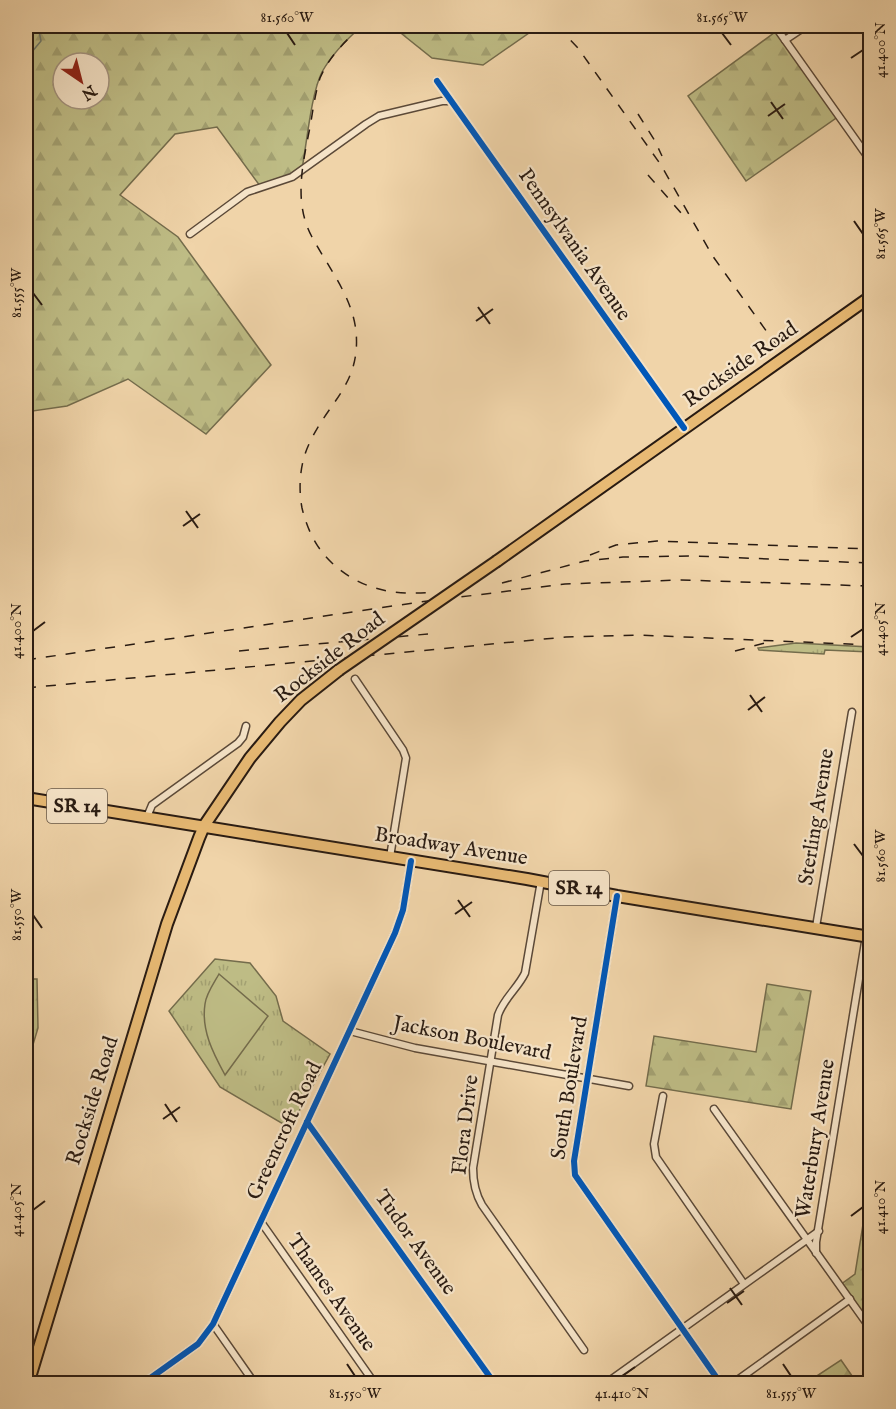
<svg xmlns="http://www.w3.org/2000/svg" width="896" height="1409" viewBox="0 0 896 1409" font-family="'IM FELL English',serif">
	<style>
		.grass { fill: url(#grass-tufts); stroke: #746c4c; stroke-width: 1.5 }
		.forest { fill: url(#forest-firs); stroke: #746c4c; stroke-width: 1.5; fill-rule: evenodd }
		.pitch { fill: #bebc85; stroke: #746c4c; stroke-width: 1.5 }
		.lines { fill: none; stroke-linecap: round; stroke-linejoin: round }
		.stream { stroke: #6d796e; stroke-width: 1.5 }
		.street-casing { stroke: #5b4938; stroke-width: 9 }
		.primary-casing { stroke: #291b12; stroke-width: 14 }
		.street { stroke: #f5e3c7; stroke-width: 6 }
		.primary { stroke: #e8ba74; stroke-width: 10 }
		.rail { stroke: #291b12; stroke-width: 1.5; stroke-dasharray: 10 10; stroke-linecap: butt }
		.primary-bridge-casing { stroke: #291b12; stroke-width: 14; stroke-linecap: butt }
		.primary-bridge { stroke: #e8ba74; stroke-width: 10 }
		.cycleway-casing { stroke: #f5e3c7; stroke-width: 10 }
		.cycleway { stroke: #0057b8; stroke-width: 6 }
		.ticks { fill: none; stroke: #291b12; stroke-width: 2 }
		.labels { text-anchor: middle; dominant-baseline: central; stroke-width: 4.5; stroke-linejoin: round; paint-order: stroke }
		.shield { fill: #f5e3c7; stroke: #665748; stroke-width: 1.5 }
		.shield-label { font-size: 20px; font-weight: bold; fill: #291b12 }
		.street-label { font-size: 21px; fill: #291b12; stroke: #f5e3c7 }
		.neatline { fill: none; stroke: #291b12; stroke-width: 2 }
		.ticks-label { font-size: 15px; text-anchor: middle; fill: #291b12 }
	</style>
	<defs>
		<pattern id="grass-tufts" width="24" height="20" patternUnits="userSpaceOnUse" patternTransform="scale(1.5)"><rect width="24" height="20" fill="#bebc85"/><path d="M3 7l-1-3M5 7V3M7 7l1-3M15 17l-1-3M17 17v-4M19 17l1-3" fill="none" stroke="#a3a172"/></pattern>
		<pattern id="forest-firs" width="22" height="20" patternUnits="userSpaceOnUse" patternTransform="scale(1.5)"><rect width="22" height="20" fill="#bebc85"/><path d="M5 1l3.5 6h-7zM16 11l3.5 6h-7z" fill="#a3a172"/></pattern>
	</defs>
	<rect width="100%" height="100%" fill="#f0d4a9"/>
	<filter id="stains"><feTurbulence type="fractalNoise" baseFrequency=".00333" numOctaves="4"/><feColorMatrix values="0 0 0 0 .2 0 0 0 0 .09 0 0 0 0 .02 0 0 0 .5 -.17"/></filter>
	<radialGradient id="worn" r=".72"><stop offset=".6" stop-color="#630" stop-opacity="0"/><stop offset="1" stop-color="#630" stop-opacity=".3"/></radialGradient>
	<!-- grass -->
	<g class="grass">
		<path d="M796 643 870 647V652L825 650 824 654 759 650 758 648Z"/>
		<path d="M215 959 250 963 276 996 283 1021 330 1054 290 1128 220 1087 169 1011Z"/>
	</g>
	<!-- forest -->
	<g class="forest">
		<path d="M26 26H362C347 39 332 54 322 72 311 94 307 142 302 169L292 177 260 186 217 127 175 134 120 195 178 237 271 365 206 434 128 379 67 406 26 412ZM63 63H99V99H63Z"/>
		<path d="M395 26H539L483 65 432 58 402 34Z"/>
		<path d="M778 30 839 116 746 181 688 96Z"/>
		<path d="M26 979H37L38 1028 26 1068Z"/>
		<path d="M767 984 811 991 791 1109 646 1086 654 1036 756 1052Z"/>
		<path d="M870 1181V1328L840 1285 855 1274Z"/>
		<path d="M841 1360 857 1383H806Z"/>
	</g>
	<!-- pitch -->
	<path class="pitch" d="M219 974 268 1016 225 1075C213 1053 201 1030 205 1004 206 994 214 983 219 974Z"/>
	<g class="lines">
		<!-- stream -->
		<path class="stream" d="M26 59 41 41 38 26"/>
		<defs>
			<g id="street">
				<path d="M775 26 870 160"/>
				<path d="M785 40 806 26"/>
				<path d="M437 81 684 428"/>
				<path d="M190 234 247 192 292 177 366 124 379 116 442 101H451"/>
				<path d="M355 679 403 750 406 758 390 857"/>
				<path d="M147 817 152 805 238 743 243 737 246 726"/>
				<path d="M541 881 525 973C518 988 504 998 498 1015L473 1168C473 1181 475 1193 482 1205L584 1350"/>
				<path d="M617 896 574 1161 575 1175 721 1384"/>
				<path d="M816 927 852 712"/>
				<path d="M350 1031 415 1048 629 1086"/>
				<path d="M663 1096 654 1144 656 1157 744 1284"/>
				<path d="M714 1109 870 1328"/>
				<path d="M307 1122 495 1384"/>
				<path d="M261 1222 375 1384"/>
				<path d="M816 1253V1242L866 936"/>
				<path d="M213 1324 255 1384"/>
				<path d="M142 1384 198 1344 213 1324 395 933 403 910 411 861"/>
				<path d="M605 1384 819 1231"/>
				<path d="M732 1384 850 1299"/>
			</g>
			<g id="primary">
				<path d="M497 561 870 297"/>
				<path d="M26 798 527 879 617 896 870 937"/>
				<path d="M28 1384 167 924 199 838 204 826 250 758 280 722 301 700 339 670"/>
			</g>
		</defs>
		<!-- street casing -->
		<use href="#street" class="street-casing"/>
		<!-- primary casing -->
		<use href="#primary" class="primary-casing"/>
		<!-- street -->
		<use href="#street" class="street"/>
		<!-- primary -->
		<use href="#primary" class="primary"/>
		<!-- rail -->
		<g class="rail">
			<path d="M362 26C345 41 329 57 320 78 315 94 313 110 310 127 303 163 293 202 312 237 328 267 352 296 356 331 361 384 329 401 310 442 300 462 298 486 302 508 307 529 316 548 332 563 361 590 395 596 433 592"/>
			<path d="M557 26 578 48 661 165 712 255 777 346"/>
			<path d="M638 114 655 141 662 156"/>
			<path d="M648 175 682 214"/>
			<path d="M590 555 616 545 657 541 870 549"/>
			<path d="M502 583 585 561 623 557 694 556 870 563"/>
			<path d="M239 651 428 634"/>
			<path d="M735 651 765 643"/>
			<path d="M26 660 420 602 565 584 681 580 870 586"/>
			<path d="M26 688 566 637 639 635 870 645"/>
		</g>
		<defs>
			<path id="primary-bridge" d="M339 670 497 561"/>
		</defs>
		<!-- primary-bridge casing -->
		<use href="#primary-bridge" class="primary-bridge-casing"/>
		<!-- primary-bridge -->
		<use href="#primary-bridge" class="primary-bridge"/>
		<defs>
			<g id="cycleway">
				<path d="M437 81 684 428"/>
				<path d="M617 896 574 1161 575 1175 721 1384"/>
				<path d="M307 1122 495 1384"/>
				<path d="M142 1384 198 1344 213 1324 395 933 403 910 411 861"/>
			</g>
		</defs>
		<!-- cycleway casing -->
		<use href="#cycleway" class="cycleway-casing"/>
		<!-- cycleway -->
		<use href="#cycleway" class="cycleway"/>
	</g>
	<!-- ticks -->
	<path class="ticks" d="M287 33 295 45M722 33 731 45M851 58 863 50M771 102 783 119M768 116 785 104M854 221 863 234M33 293 42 305M478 307 490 324M476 321 493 309M186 511 198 528M183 526 200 514M33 631 45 622M851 637 863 629M750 695 762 712M748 710 765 697M854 844 863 856M458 900 470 917M455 914 472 902M33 915 42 928M165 1104 177 1122M163 1119 180 1107M33 1210 45 1201M851 1216 863 1207M730 1288 742 1305M727 1303 744 1291M347 1364 355 1376M783 1364 791 1376M622 1376 635 1367"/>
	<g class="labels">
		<!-- shield labels -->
		<g class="shield">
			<rect x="47" y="789" width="60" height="34" rx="4.5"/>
			<rect x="549" y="871" width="60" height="34" rx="4.5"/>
		</g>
		<g class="shield-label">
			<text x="77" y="806">SR 14</text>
			<text x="579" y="888">SR 14</text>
		</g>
		<!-- street labels -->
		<g class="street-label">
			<text transform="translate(574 245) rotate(55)">Pennsylvania Avenue</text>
			<text transform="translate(741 365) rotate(-35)">Rockside Road</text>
			<text transform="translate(330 658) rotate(-38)">Rockside Road</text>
			<text transform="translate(817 817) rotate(-81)">Sterling Avenue</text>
			<text transform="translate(451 847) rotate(9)">Broadway Avenue</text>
			<text transform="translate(472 1039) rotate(11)">Jackson Boulevard</text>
			<text transform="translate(570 1088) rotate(-81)">South Boulevard</text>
			<text transform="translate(93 1101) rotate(-73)">Rockside Road</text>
			<text transform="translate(466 1125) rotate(-83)">Flora Drive</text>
			<text transform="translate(285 1131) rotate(-65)">Greencroft Road</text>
			<text transform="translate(816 1139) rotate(-81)">Waterbury Avenue</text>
			<text transform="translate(415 1243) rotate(54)">Tudor Avenue</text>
			<text transform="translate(331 1293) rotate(55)">Thames Avenue</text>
		</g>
	</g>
	<!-- margin -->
	<rect width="896" height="1409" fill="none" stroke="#f0d4a9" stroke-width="66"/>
	<!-- north arrow -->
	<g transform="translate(81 81) rotate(145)"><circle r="28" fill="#f5e3c7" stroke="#a3937f" stroke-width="1.5"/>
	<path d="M0-4.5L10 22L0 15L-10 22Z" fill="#8f2418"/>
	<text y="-9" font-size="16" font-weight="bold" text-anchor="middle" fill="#291b12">N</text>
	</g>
	<rect x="33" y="33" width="830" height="1343" class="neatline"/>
	<g class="ticks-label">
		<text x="287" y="22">81.560°W</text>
		<text x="722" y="22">81.565°W</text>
		<text transform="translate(880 50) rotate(-90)" y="5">41.400°N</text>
		<text transform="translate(880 234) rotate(-90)" y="5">81.565°W</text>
		<text transform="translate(16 293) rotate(-90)" y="5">81.555°W</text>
		<text transform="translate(880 629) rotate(-90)" y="5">41.405°N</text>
		<text transform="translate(16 631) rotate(-90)" y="5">41.400°N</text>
		<text transform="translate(880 856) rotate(-90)" y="5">81.560°W</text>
		<text transform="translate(16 915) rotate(-90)" y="5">81.550°W</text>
		<text transform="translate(880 1207) rotate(-90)" y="5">41.410°N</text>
		<text transform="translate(16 1210) rotate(-90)" y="5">41.405°N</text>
		<text x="355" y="1398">81.550°W</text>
		<text x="622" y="1398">41.410°N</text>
		<text x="791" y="1398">81.555°W</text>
	</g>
	<rect width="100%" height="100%" filter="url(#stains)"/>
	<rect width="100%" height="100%" fill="url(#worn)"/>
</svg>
